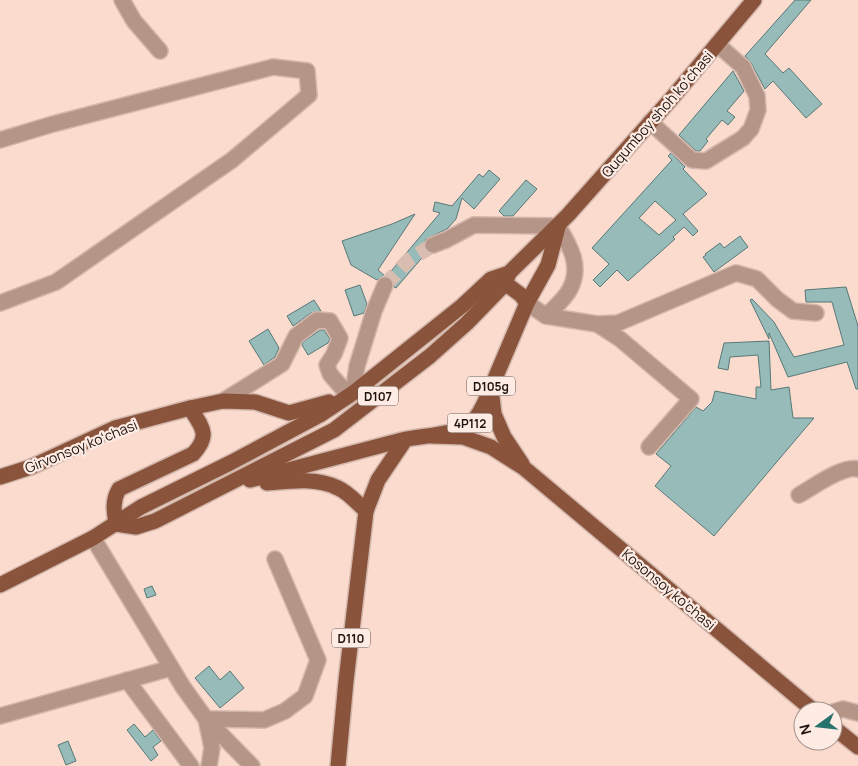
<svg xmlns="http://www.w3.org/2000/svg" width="858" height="766" viewBox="0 0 858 766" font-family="Manrope,sans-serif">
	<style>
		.building { fill: #97bbb9; stroke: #577977; fill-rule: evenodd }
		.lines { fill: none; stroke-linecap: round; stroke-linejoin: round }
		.minor-tunnel { stroke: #d9bdb1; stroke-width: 15; stroke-dasharray: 15 8; stroke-linecap: butt }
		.minor-casing { stroke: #d2b7ac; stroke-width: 18 }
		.major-casing { stroke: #d2b7ac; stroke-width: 18 }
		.minor { stroke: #b59587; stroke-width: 15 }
		.major { stroke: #8a533b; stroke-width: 15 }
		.labels { text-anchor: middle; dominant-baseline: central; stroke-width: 4.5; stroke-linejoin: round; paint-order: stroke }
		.shield { fill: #feebe4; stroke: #61544f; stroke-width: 1 }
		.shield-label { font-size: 12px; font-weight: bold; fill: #1e140f }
		.street-label { font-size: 14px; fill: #1e140f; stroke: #feebe4 }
	</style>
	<rect width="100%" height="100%" fill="#fadbce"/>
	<!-- building -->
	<g class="building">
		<path d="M795 0H811L765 54 783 73 789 68 822 104 806 118 773 81 765 89 751 63 745 56Z"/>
		<path d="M733 71 744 91 727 111 735 117 728 125 722 120 706 139 708 141 700 151H696L679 135Z"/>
		<path d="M671 153 685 167 683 169 707 194 683 214 698 231 693 236 684 227 673 237 675 239 628 281 617 270 600 287 593 280 609 264 592 248 672 160 668 156ZM655 201 676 220 659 235 639 218Z"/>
		<path d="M489 170 500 179 474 209 462 198 456 219 447 229 426 239 424 244 427 252 396 288 394 287 393 280 387 276 440 213 433 211 435 202 452 206 479 174 483 177Z"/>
		<path d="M526 180 537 189 513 216H504L499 211Z"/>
		<path d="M415 214 378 270 385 276 377 280 351 265 342 241 392 224Z"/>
		<path d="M740 236 748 247 714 272 703 257 706 255 705 254 720 243 724 248Z"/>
		<path d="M360 285 367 304 364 313 354 316 345 290Z"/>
		<path d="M846 287 858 326V389H856L847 362 788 377 769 333V339L750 300 752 299 774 322 794 357 844 345 832 302H806L805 290Z"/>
		<path d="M314 300 321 311 311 313 293 326 287 316Z"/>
		<path d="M268 329 279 348 275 357 264 365 249 341Z"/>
		<path d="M320 330H324L330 339 328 343 308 355 302 345 303 342Z"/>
		<path d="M769 341 771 390 789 387 793 418H814L714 536 655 486 671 466 656 454 696 407 703 411 712 402 715 391 756 399V387H761L758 355 730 357 728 370 718 368 724 343Z"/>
		<path d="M152 586 156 595 147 598 144 589Z"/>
		<path d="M209 666 220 680 230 671 244 688 220 708 195 678Z"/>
		<path d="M134 724 145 737 153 730 161 741 153 747 158 755 151 761 127 730Z"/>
		<path d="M68 741 76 761 66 765 58 745Z"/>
	</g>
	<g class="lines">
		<!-- minor-tunnel -->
		<path class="minor-tunnel" d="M385 285 409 260 433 245"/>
		<defs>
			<g id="minor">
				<path d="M122 0 134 21 160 51"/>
				<path d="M650 122 692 160 706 161 743 138 751 129 758 110 757 96 743 67 717 44"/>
				<path d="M0 140 53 124 273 67 307 71 309 95 232 160 56 282 0 303"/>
				<path d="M433 245 446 240 474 225 558 226C570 246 582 266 570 289 565 299 554 308 546 316"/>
				<path d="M527 303 546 316 597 324 618 323 736 273 757 279 777 299 793 311 816 313"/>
				<path d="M597 324 620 339 691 399 649 447"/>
				<path d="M353 393 357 366 374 311 385 285"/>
				<path d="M223 401 282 364 296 336 317 320 330 321 340 338 334 354 327 365 330 374 349 396"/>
				<path d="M799 495C813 487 843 465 858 469"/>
				<path d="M93 538 183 687 206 719 212 748 209 766"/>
				<path d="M127 680 191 766"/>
				<path d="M833 712 843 709 858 713"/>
				<path d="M0 716 171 668"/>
				<path d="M206 719 264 720 285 711 305 696 318 660 275 559"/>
				<path d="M206 719 252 766"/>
			</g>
			<g id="major">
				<path d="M498 278 521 295 527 303"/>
				<path d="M432 436 463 437 491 447 524 468 814 711"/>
				<path d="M522 464 504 437 494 414 491 388 527 303 548 265 558 227"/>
				<path d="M0 477 31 467 115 428 190 408 223 401 255 402 289 413 329 402"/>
				<path d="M250 480C301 467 351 453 402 440 423 435 455 436 472 422 481 414 486 399 491 388"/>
				<path d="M267 483C289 481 317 477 338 488 348 492 357 503 366 511"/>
				<path d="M116 524 136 527 155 521 334 430 430 356 467 323 505 284 509 273"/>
				<path d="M116 524C114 511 112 501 119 489L193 454C211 435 202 427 190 408"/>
				<path d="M0 585 93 538 141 507 232 462 320 415 353 393 462 306 491 279 509 273 568 215 672 98 754 0"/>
				<path d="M833 727 858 747"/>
				<path d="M338 766 346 681 366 511 378 480 405 440"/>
			</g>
		</defs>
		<!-- minor casing -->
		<use href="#minor" class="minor-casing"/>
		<!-- major casing -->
		<use href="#major" class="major-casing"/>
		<!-- minor -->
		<use href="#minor" class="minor"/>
		<!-- major -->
		<use href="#major" class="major"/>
	</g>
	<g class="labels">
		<!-- shield labels -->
		<g class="shield">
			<rect x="467" y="376.5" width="48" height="19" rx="4"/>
			<rect x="358" y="386.5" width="40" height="19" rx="4"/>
			<rect x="447.5" y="413.5" width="45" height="19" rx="4"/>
			<rect x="332" y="628.5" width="38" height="19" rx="4"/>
		</g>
		<g class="shield-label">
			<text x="491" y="386">D105g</text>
			<text x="378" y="396">D107</text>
			<text x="470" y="423">4P112</text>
			<text x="351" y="638">D110</text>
		</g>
		<!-- street labels -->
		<g class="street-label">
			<text transform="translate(657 114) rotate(-49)">Ququmboy shoh koʻchasi</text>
			<text transform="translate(81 446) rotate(-22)">Girvonsoy koʻchasi</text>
			<text transform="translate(669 589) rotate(40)">Kosonsoy ko’chasi</text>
		</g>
	</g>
	<!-- north arrow -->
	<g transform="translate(818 726) rotate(255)"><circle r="24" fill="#feebe4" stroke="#a4958f"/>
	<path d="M0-4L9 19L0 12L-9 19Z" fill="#29736f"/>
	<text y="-8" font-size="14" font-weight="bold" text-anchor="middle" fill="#1e140f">N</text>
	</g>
</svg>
